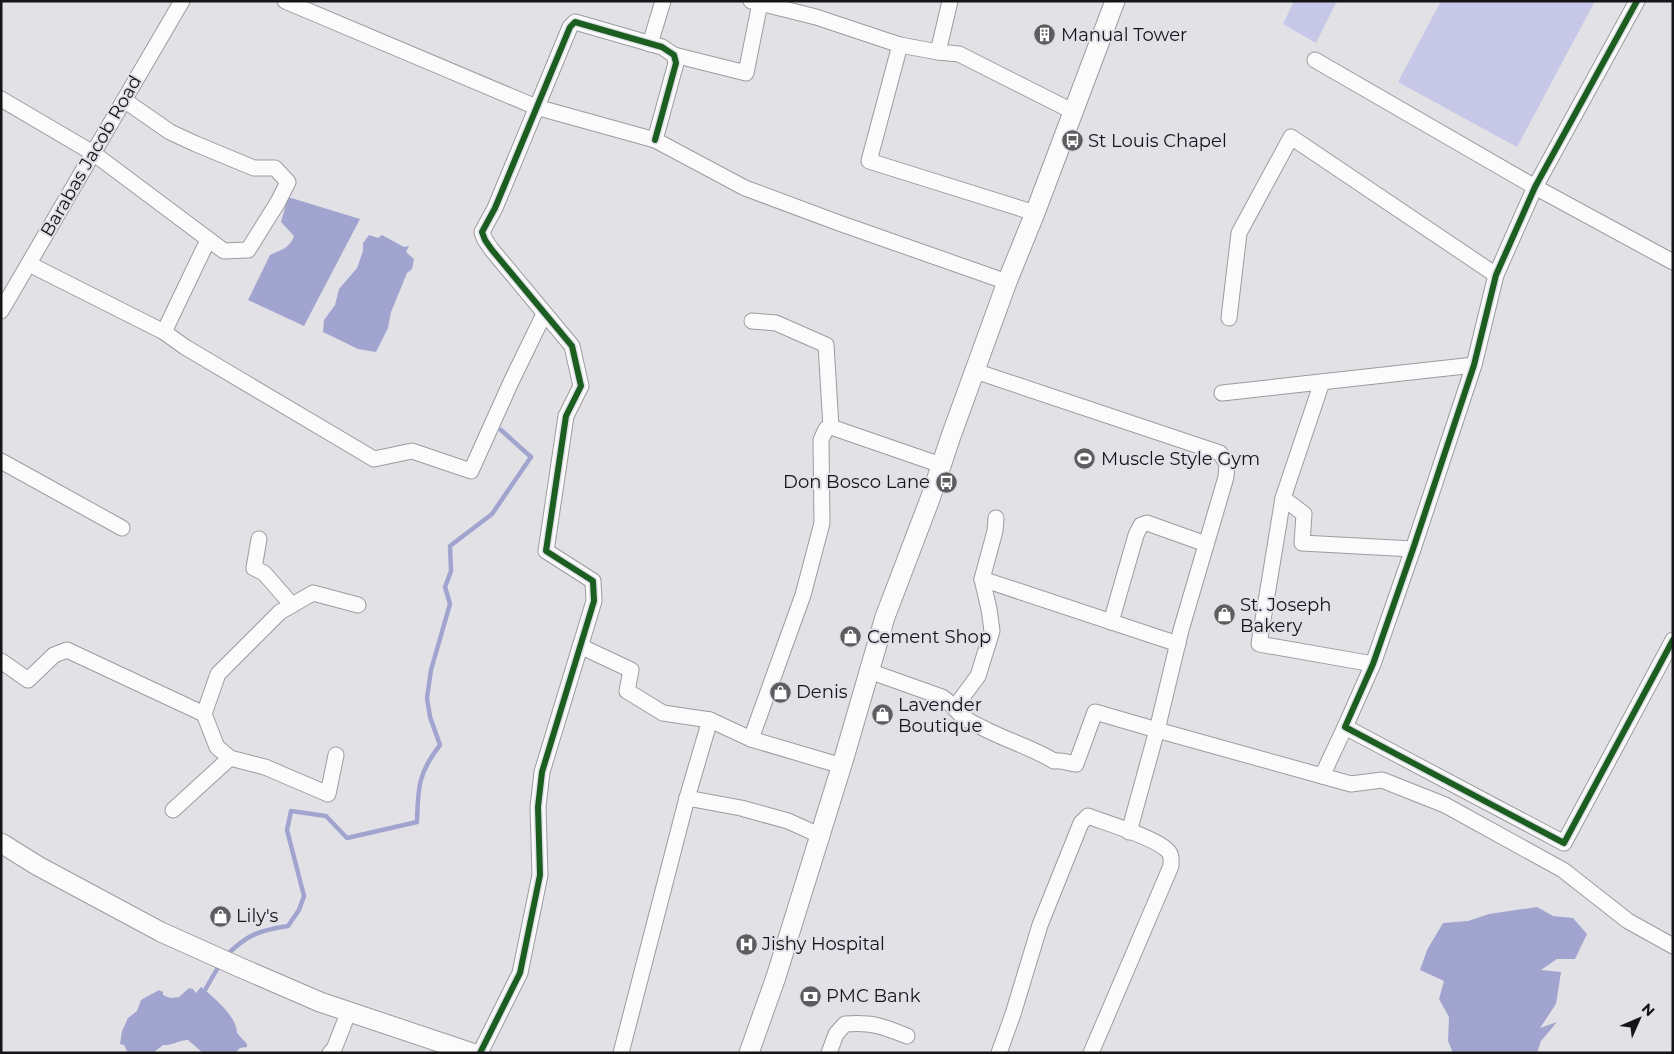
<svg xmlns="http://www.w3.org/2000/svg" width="1674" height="1054" viewBox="0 0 1674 1054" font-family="Montserrat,sans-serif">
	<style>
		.park { fill: #c7c8e7 }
		.water { fill: #a2a4d0 }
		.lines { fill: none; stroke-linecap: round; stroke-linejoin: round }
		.stream { stroke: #a2a4d0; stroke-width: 4.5 }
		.minor-casing { stroke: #9c9ca0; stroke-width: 17 }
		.major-casing { stroke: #9c9ca0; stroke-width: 21 }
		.minor { stroke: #fbfbfb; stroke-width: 15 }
		.major { stroke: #fbfbfb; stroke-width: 19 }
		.cycleway-casing { stroke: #e0e0e8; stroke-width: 9 }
		.cycleway { stroke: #1b5e20; stroke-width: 6 }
		.labels { text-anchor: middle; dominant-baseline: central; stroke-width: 4; stroke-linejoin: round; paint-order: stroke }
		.poi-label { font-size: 18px; fill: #151517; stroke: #e0e0e8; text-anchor: start }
		.street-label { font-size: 18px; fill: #151517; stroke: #e0e0e8 }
	</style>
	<rect width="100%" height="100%" fill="#e2e2e6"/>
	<!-- park -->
	<g class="park">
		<path d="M1294 1H1337L1316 43 1283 24Z"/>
		<path d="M1441 1H1595L1517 147 1398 82Z"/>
	</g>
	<!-- water -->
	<g class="water">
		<path d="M288 197 360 219 304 326 248 300 270 255C281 250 290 248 294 236L281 222Z"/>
		<path d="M369 235 378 238 382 235 404 247 409 246 406 252 414 259 412 269 407 273 391 312 388 328 376 352 358 349 323 332 324 320 335 305 339 289 357 268 363 251V243Z"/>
		<path d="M1537 907 1553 916 1573 918 1587 934 1575 959H1557L1541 970 1561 972 1556 1004 1540 1028 1557 1022 1541 1041 1537 1053H1453L1448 1041 1449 1017 1439 999 1444 981 1420 970 1427 950 1443 923 1468 921 1489 914Z"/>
		<path d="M201 987C213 997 237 1016 237 1033L247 1044V1047L240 1048 235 1053H203L188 1040C179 1040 172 1046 163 1045L153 1053H130L127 1051 124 1045 120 1044 122 1031 128 1018 137 1011 141 1000 159 990 163 992V995L170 998 179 997 189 988 193 989 196 993Z"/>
	</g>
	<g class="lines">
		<!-- stream -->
		<g class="stream">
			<path d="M226 956C246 935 260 930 288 926L299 910 304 896 287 830 291 811 326 816 347 838 417 822C418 788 418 773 440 745L430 717 427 698 431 670 450 604 445 587 451 571 450 546 492 514 531 457 501 430"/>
			<path d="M205 990 220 964"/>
		</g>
		<defs>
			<g id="minor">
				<path d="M285 1 536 107 655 140 745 188 839 223 1007 282"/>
				<path d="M760 1V3L816 17 900 45 869 161 1035 213"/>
				<path d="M950 1 938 52 959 54 1074 112"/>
				<path d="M1637 1 1535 187 1496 275 1474 365 1413 549 1373 664 1345 727 1564 843 1673 640"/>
				<path d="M650 44 663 1"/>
				<path d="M900 45 938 52"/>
				<path d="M674 55 746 73 760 3 751 1"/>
				<path d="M1315 60 1535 187 1673 262"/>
				<path d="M1 99 93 153 224 251 248 250 278 202 288 182 275 168H254L196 144 170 132 124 100"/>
				<path d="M29 264 164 332 185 347 374 459 412 451 471 471 511 382 544 314"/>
				<path d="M1 311 182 1"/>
				<path d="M1229 318 1239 233 1291 137 1496 275"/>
				<path d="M752 321 776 323 826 345 831 427"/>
				<path d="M164 332 208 240"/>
				<path d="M975 371 1220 453 1227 464 1226 477 1181 630 1157 730 1351 784 1382 780 1445 805 1563 870 1628 921 1673 946"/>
				<path d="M1322 382 1283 498 1304 514 1302 543 1413 549"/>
				<path d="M1222 393 1474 365"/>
				<path d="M1 461 122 528"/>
				<path d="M1283 498 1259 644 1373 664"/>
				<path d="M259 539 254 568 264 573 292 605"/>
				<path d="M982 579 1178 644"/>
				<path d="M1111 622 1136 535 1141 525 1147 523 1206 544"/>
				<path d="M580 646 631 670 627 691 663 713 710 720"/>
				<path d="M1 661 28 680 54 655 67 650 204 714"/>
				<path d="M869 671 942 697C950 702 954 708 961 715 967 720 974 724 981 727 1005 740 1031 747 1054 761 1061 760 1069 763 1076 764L1095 712 1157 730 1129 832"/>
				<path d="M955 707 978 676 992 631 989 609 982 579 995 531 996 518"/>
				<path d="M336 755 328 794 265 767 230 758 217 747 204 714 218 674 280 612 313 593 358 605"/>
				<path d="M842 766 751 739 803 595 822 523 821 440 826 429 831 427 941 465"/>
				<path d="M1322 776 1345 727"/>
				<path d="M687 798 710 720 751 739"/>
				<path d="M173 810 230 758"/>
				<path d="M330 1053 334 1049 349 1011"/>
				<path d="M480 1053 520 973 540 875 538 807 542 772 594 601 593 581 546 551 566 416 581 386 572 346 492 250 485 240 482 232 495 208 570 27 575 22 662 47 674 55 676 63 655 140"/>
				<path d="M621 1053 687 798 741 808 788 821 819 835"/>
				<path d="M829 1053 836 1034 845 1024C873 1022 882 1026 907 1036"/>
				<path d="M999 1053 1013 1014 1040 925 1081 823 1088 816C1106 823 1157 838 1168 851 1172 855 1171 861 1171 866L1091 1053"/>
			</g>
			<g id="major">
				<path d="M1 843 38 866 161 932 239 967 320 1002 472 1053"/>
				<path d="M749 1053 776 977 844 758 885 617 930 499 951 436 1007 282 1035 213 1115 1"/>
			</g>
		</defs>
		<!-- minor casing -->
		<use href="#minor" class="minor-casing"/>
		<!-- major casing -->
		<use href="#major" class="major-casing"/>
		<!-- minor -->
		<use href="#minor" class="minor"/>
		<!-- major -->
		<use href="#major" class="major"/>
		<defs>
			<g id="cycleway">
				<path d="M1637 1 1535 187 1496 275 1474 365 1413 549 1373 664 1345 727 1564 843 1673 640"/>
				<path d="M480 1053 520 973 540 875 538 807 542 772 594 601 593 581 546 551 566 416 581 386 572 346 492 250 485 240 482 232 495 208 570 27 575 22 662 47 674 55 676 63 655 140"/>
			</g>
		</defs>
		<!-- cycleway casing -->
		<use href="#cycleway" class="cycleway-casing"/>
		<!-- cycleway -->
		<use href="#cycleway" class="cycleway"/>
	</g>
	<!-- icons -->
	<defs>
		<symbol id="building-disc" viewBox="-11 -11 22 22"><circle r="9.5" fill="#5d5d5f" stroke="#e0e0e8"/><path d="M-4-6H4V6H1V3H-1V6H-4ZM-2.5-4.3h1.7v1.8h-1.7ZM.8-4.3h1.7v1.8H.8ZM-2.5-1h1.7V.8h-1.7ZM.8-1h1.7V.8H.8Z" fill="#fff"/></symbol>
		<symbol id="bus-disc" viewBox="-11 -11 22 22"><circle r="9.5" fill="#5d5d5f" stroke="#e0e0e8"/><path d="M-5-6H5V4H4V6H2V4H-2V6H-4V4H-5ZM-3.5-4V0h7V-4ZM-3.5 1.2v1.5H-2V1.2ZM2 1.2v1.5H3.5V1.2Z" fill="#fff"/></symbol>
		<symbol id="stadium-disc" viewBox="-11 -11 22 22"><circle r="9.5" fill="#5d5d5f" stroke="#e0e0e8"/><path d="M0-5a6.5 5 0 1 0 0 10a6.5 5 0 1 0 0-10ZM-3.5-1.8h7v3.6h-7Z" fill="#fff"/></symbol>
		<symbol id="shop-disc" viewBox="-11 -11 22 22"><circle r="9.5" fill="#5d5d5f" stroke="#e0e0e8"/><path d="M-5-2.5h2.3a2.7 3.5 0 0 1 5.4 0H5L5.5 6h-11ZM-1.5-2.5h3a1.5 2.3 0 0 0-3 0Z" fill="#fff"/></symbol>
		<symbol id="hospital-disc" viewBox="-11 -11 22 22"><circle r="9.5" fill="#5d5d5f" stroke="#e0e0e8"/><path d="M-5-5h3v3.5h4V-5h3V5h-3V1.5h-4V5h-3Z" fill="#fff"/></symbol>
		<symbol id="bank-disc" viewBox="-11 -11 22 22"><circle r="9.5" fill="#5d5d5f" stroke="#e0e0e8"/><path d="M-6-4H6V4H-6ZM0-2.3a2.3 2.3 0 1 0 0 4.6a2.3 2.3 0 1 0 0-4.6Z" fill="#fff"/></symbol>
	</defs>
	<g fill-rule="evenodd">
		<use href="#building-disc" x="1032" y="22" width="25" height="25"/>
		<use href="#bus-disc" x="1060" y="128" width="25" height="25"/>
		<use href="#stadium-disc" x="1072" y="446" width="25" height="25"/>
		<use href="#bus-disc" x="934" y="470" width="25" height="25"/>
		<use href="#shop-disc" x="1212" y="602" width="25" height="25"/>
		<use href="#shop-disc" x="838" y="624" width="25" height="25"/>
		<use href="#shop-disc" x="768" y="680" width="25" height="25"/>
		<use href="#shop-disc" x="870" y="702" width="25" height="25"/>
		<use href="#shop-disc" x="208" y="904" width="25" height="25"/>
		<use href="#hospital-disc" x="734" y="932" width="25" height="25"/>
		<use href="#bank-disc" x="798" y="984" width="25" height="25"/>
	</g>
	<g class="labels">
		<!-- poi labels -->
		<g class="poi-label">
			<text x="1061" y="35">Manual Tower</text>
			<text x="1088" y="141">St Louis Chapel</text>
			<text x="1101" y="459">Muscle Style Gym</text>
			<text x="930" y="482" text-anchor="end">Don Bosco Lane</text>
			<text x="1240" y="605">St. Joseph<tspan x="1240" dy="21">Bakery</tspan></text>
			<text x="867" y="637">Cement Shop</text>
			<text x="796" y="692">Denis</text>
			<text x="898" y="705">Lavender<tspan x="898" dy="21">Boutique</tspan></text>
			<text x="236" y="916">Lily's</text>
			<text x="762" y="944">Jishy Hospital</text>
			<text x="826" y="996">PMC Bank</text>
		</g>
		<!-- street labels -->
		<g class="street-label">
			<text transform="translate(91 156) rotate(-60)">Barabas Jacob Road</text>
		</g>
	</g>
	<!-- border -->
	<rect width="1674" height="1054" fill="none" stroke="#151517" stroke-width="5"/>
	<!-- north arrow -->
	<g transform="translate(1639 1019) rotate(45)" stroke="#e0e0e8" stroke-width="4" paint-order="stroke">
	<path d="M0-4L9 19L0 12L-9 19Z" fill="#151517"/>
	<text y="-8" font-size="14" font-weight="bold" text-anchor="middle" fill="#151517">N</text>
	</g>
</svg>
